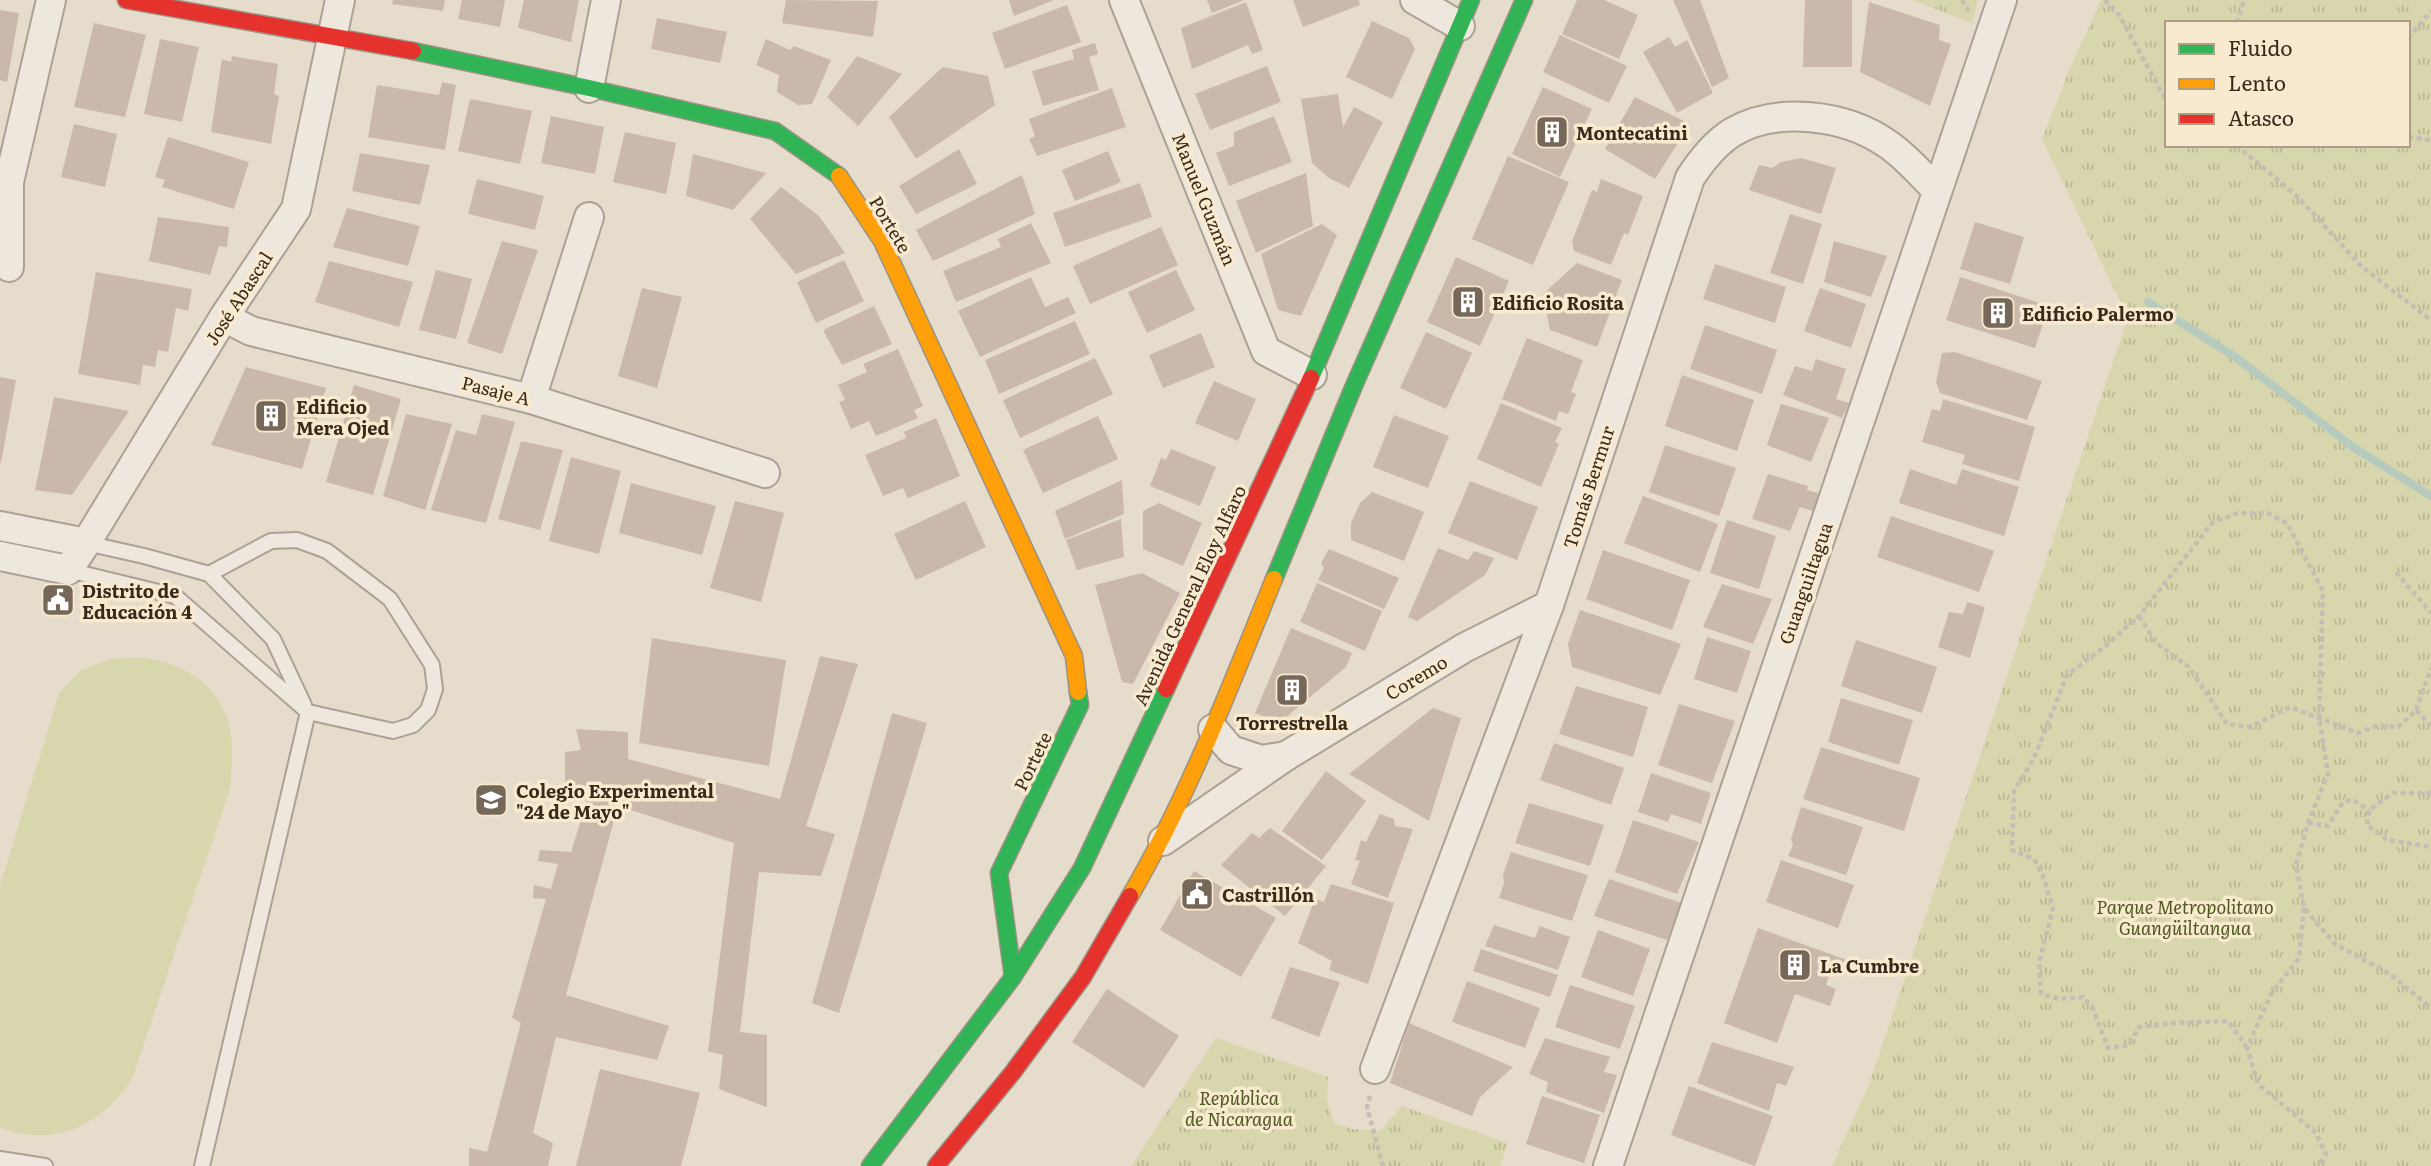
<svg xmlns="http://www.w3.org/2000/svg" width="2431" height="1166" viewBox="0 0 2431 1166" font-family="Literata,serif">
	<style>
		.green { fill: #d8d6ac }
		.park { fill: url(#park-tufts); fill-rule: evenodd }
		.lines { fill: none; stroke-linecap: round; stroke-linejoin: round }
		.stream { stroke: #b7cabe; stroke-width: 8 }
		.building { fill: #cab9ab }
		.lane-casing { stroke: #aba195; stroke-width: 18 }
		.street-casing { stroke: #aba195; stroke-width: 32 }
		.fast-casing { stroke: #9b9184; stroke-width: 19 }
		.slow-casing { stroke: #9b9184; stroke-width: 19 }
		.jam-casing { stroke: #9b9184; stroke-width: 19 }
		.path { stroke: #c6beb4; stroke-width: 4.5; stroke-dasharray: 5 3.5; stroke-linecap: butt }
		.lane { stroke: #eee7dd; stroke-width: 14 }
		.street { stroke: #eee7dd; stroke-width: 28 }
		.fast { stroke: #30b455; stroke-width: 16 }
		.slow { stroke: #ff9f0a; stroke-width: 16 }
		.jam { stroke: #e5322d; stroke-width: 16 }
		.labels { text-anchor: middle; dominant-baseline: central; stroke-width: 7; stroke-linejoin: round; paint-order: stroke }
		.poi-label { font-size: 18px; font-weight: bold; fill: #3a291b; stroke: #f8eacf; text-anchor: start }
		.street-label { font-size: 18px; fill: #3a291b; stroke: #f8eacf }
		.park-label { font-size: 18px; font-style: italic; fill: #4d5820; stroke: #f8eacf }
	</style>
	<defs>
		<pattern id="park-tufts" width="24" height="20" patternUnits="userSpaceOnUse" patternTransform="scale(1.75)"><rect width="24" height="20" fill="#d8d6ac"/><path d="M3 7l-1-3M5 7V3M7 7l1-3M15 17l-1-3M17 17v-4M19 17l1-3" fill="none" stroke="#bab893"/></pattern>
	</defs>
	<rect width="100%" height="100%" fill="#e6dccb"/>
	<!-- green -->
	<path class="green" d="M138 657C181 662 220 682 230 729 234 749 231 769 230 789L133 1076C107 1123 51 1150 0 1127V886L59 693 81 670 111 659Z"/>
	<!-- park -->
	<g class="park">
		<path d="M1912 0H1978L1972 23Z"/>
		<path d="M2101 0H2431V1166H1832L1868 1087 2128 318 2042 139 2071 66ZM2167 23H2408V145H2167Z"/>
		<path d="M1216 1038 1328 1077 1327 1100 1334 1123 1352 1129 1380 1131 1402 1106 1508 1143 1500 1166H1131Z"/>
	</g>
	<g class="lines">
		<!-- stream -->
		<path class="stream" d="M2148 302 2234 356 2353 447 2431 496"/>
	</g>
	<!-- building -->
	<g class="building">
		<path d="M393 0H445L443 11 392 4Z"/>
		<path d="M462 0H505L500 27 458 19Z"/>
		<path d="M524 0H579L571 42 518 28Z"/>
		<path d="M786 0 878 1 873 37 782 23Z"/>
		<path d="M1009 0H1054L1014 16Z"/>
		<path d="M1207 0H1244L1212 13Z"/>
		<path d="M1293 0H1359L1360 5 1303 27Z"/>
		<path d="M1577 0H1604L1638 15 1619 59 1562 34Z"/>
		<path d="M1673 0H1700L1729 78 1712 87Z"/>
		<path d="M1805 0H1852V67H1803Z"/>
		<path d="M1246 2 1263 50 1252 54 1248 45 1192 69 1181 28Z"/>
		<path d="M1869 2 1940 25 1939 40 1951 44 1930 106 1860 72Z"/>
		<path d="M1067 5 1081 42 1005 69 992 33Z"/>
		<path d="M0 10 19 13 7 82 0 80Z"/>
		<path d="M657 18 727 32 720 63 651 49Z"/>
		<path d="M1372 21 1409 38 1415 49 1392 99 1346 77Z"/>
		<path d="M94 23 146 35 125 117 74 107Z"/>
		<path d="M1560 35 1627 66 1609 103 1543 72Z"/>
		<path d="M1669 37 1675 47 1687 40 1713 93 1677 113 1643 52Z"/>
		<path d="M160 39 199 47 182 122 144 114Z"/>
		<path d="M766 39 790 50 794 46 831 60 812 104 798 105 777 92 779 75 756 65Z"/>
		<path d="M1095 43 1098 54 1089 57 1099 90 1043 106 1032 71 1074 59 1072 50Z"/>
		<path d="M232 56 278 64 274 94 279 96 271 144 211 132 222 59 231 62Z"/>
		<path d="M857 56 902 74 858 126 827 97Z"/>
		<path d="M1267 66 1281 102 1210 130 1195 94Z"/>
		<path d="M943 67 988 76 995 105 916 159 889 117Z"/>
		<path d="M442 82 456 85 445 150 368 137 377 85 439 95Z"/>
		<path d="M1543 87 1592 109 1560 177 1512 154Z"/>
		<path d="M1112 88 1126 127 1037 156 1029 139 1035 136 1029 119Z"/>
		<path d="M1338 94 1343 127 1354 107 1383 122 1349 188 1329 178 1312 163 1301 99Z"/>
		<path d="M1635 97 1690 124 1655 179 1605 149Z"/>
		<path d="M470 99 532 111 520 164 458 151Z"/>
		<path d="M551 116 604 127 595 174 541 163Z"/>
		<path d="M1274 116 1292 162 1229 186 1216 153 1234 146V132Z"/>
		<path d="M74 124 117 134 105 187 61 177Z"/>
		<path d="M625 132 676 143 666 194 613 182Z"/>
		<path d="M168 137 249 162 234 209 162 187 165 180 155 177Z"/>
		<path d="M959 149 977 184 916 214 899 186Z"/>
		<path d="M1108 151 1121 182 1075 201 1062 170Z"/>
		<path d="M360 153 430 165 420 205 352 191Z"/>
		<path d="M693 154 766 173 733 210 686 196Z"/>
		<path d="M1508 156 1569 182 1533 265 1472 239Z"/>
		<path d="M1801 158 1836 168 1821 214 1749 190 1759 165 1772 168 1781 162Z"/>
		<path d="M1306 173 1313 226 1256 253 1236 201Z"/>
		<path d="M1022 175 1035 214 933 261 916 230Z"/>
		<path d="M477 179 544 196 535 230 468 214Z"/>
		<path d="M1601 179 1643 196 1628 235 1624 233 1611 265 1574 251 1572 241 1592 190 1597 192Z"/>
		<path d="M1140 183 1152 217 1065 247 1053 213Z"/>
		<path d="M781 187 819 216 845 253 796 274 750 219Z"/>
		<path d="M347 208 420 226 408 266 333 247Z"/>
		<path d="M1790 214 1822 224 1803 284 1770 273Z"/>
		<path d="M158 217 229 227 227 247 219 246 210 275 149 261Z"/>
		<path d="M1975 222 2024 237 2010 284 1960 269Z"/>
		<path d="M1031 223 1051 263 956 302 943 271 1001 247 998 239Z"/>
		<path d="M1322 224 1337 235 1301 316 1278 310 1261 254Z"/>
		<path d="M1161 227 1178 265 1090 304 1073 266Z"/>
		<path d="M502 241 538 250 502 354 467 343Z"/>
		<path d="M1834 241 1887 256 1871 297 1824 282Z"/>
		<path d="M1456 257 1509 281 1480 346 1427 322Z"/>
		<path d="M844 260 864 301 816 323 797 282Z"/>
		<path d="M329 261 413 282 399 327 315 302Z"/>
		<path d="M1577 263 1622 280 1597 347 1550 330 1543 294Z"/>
		<path d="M1715 264 1786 287 1775 323 1703 299Z"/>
		<path d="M436 270 472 279 456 339 419 330Z"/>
		<path d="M1176 270 1195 310 1147 333 1128 292Z"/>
		<path d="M96 272 192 289 188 311 176 308 168 352 158 350 155 367 143 365 140 385 78 374Z"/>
		<path d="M1031 277 1045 307 1068 297 1076 313 980 357 958 311Z"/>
		<path d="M1960 277 2049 306 2035 348 1946 320Z"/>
		<path d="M642 288 682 297 657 388 618 376Z"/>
		<path d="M1820 288 1866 304 1851 348 1804 331Z"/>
		<path d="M874 306 892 344 842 365 823 330Z"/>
		<path d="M1075 321 1090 354 999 394 985 360Z"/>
		<path d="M1705 325 1777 350 1762 394 1690 369Z"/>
		<path d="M1426 332 1472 353 1446 409 1400 388Z"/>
		<path d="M1201 333 1215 367 1163 388 1149 355Z"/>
		<path d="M1527 338 1583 360 1571 392 1576 394 1568 414 1559 411 1556 421 1502 399Z"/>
		<path d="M898 349 923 406 914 410 918 418 876 436 869 421 851 429 839 402 845 400 838 385 867 372 863 364Z"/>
		<path d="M1955 352 2042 381 2027 420 1940 393 1936 382 1942 353Z"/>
		<path d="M1095 358 1113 394 1020 438 1003 400Z"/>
		<path d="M1816 359 1846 369 1836 399 1849 403 1842 418 1783 395 1795 366 1812 371Z"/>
		<path d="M246 367 326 388 302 469 211 445Z"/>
		<path d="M1682 375 1754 400 1737 451 1665 426Z"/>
		<path d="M0 377 16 380 1 463H0Z"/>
		<path d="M1214 381 1256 399 1238 441 1195 423Z"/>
		<path d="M354 385 401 399 373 495 326 482Z"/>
		<path d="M54 397 129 411 72 495 35 490Z"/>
		<path d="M1943 399 2035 427 2019 481 1962 464 1965 455 1922 442 1932 409 1940 411Z"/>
		<path d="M1501 403 1562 428 1555 442 1559 444 1541 487 1477 459Z"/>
		<path d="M1781 404 1829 418 1811 462 1767 445Z"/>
		<path d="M406 414 452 424 425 510 383 496Z"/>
		<path d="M482 414 515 422 486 523 431 510 456 430 476 435Z"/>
		<path d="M1394 415 1449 436 1428 488 1373 467Z"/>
		<path d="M1098 416 1118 459 1043 493 1023 450Z"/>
		<path d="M936 418 960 476 908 498 903 488 883 496 865 455 906 438 904 432Z"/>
		<path d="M521 441 563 450 540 530 498 519Z"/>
		<path d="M1665 445 1736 468 1719 516 1649 492Z"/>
		<path d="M1171 449 1216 467 1200 506 1150 486 1161 458 1166 460Z"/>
		<path d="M571 457 621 471 599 554 549 541Z"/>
		<path d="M1910 469 1956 485 1962 469 2019 487 2004 536 1899 503Z"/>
		<path d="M1768 474 1808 486 1807 490 1821 494 1816 512 1800 507 1790 531 1752 519Z"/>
		<path d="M1122 480 1124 514 1065 539 1055 511Z"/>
		<path d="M1470 481 1538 507 1517 560 1448 533Z"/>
		<path d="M631 483 716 506 702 555 619 533Z"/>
		<path d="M1372 492 1424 512 1404 561 1351 540V523L1360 503Z"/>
		<path d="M1643 496 1718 524 1700 572 1624 543Z"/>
		<path d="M735 501 784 513 761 602 710 588Z"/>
		<path d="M965 501 986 547 916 580 894 534Z"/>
		<path d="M1159 503 1202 523 1183 566 1143 549V511Z"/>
		<path d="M1891 516 1994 551 1979 592 1877 557Z"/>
		<path d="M1121 519 1124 557 1077 570 1066 540Z"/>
		<path d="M1727 520 1776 536 1759 589 1710 573Z"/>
		<path d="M1438 548 1468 560 1474 551 1494 558 1485 575 1417 621 1408 617Z"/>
		<path d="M1329 549 1399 578 1384 609 1318 580 1324 568 1321 563Z"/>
		<path d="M1603 550 1690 580 1672 630 1586 599Z"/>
		<path d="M1142 573 1180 593 1133 684 1122 682 1095 585Z"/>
		<path d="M1317 583 1382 611 1365 651 1300 622Z"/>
		<path d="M1722 584 1772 599 1753 644 1703 627Z"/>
		<path d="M1967 602 1985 607 1970 658 1938 647 1949 612 1963 614Z"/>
		<path d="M1580 610 1681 644 1660 695 1572 667 1568 644Z"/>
		<path d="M1291 628 1352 653 1346 667 1279 723 1255 713Z"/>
		<path d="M1707 637 1751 651 1737 693 1694 679Z"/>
		<path d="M652 638 786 660 769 766 639 743Z"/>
		<path d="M1856 640 1937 667 1922 713 1841 686Z"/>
		<path d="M820 656 858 664 806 826 835 834 821 876 759 872 740 1032 767 1035V1107L719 1089 723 1055 708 1051 734 843 618 806 566 995 669 1026 657 1060 556 1037 533 1133 553 1143 548 1166H469V1148L487 1152 521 1023 512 1018 546 899 533 898 534 885 551 889 558 864 538 861 540 850 571 852 587 801 565 791V752L581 750 576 729 628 732V759L780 799Z"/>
		<path d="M1576 686 1648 707 1633 757 1559 734Z"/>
		<path d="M1841 698 1913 720 1899 765 1828 742Z"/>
		<path d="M1679 704 1735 721 1712 783 1658 765Z"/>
		<path d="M1433 708 1461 718 1429 821 1349 774Z"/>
		<path d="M892 713 927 723 839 1013 812 1003Z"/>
		<path d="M1554 743 1624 768 1611 805 1540 780Z"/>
		<path d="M1821 747 1920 778 1904 831 1803 799Z"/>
		<path d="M1326 771 1366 801 1322 860 1282 831Z"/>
		<path d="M1651 773 1711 793 1701 824 1671 814 1668 822 1638 812Z"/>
		<path d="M1529 803 1604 825 1590 866 1515 843Z"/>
		<path d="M1801 807 1863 827 1846 875 1788 856 1793 845 1791 839Z"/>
		<path d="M1380 814 1394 819 1395 826 1413 829 1388 898 1351 884 1360 861 1355 860 1361 840 1366 842Z"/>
		<path d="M1633 820 1699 842 1677 894 1615 872Z"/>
		<path d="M1270 828 1326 866 1285 916 1221 865 1252 833 1259 838Z"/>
		<path d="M1511 852 1588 875 1572 921 1499 898 1504 883 1503 875Z"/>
		<path d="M1781 860 1854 885 1838 928 1766 902Z"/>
		<path d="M1194 871 1276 918 1241 977 1160 930Z"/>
		<path d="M1609 879 1682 903 1667 940 1594 916Z"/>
		<path d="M1331 884 1394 903 1368 984 1329 970 1332 961 1298 943 1315 899 1324 902Z"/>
		<path d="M1494 925 1535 938 1540 926 1570 937 1558 970 1485 946Z"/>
		<path d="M1758 928 1847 960 1842 973 1831 969 1826 985 1836 989 1830 1006 1795 994 1777 1043 1724 1023Z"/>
		<path d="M1598 930 1650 949 1633 996 1581 977Z"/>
		<path d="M1481 949 1558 975 1550 997 1473 971Z"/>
		<path d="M1290 967 1340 982 1319 1037 1271 1018Z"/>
		<path d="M1467 981 1540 1008 1525 1048 1452 1022Z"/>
		<path d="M1570 985 1635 1006 1620 1049 1555 1027Z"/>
		<path d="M1107 989 1179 1036 1144 1088 1072 1042Z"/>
		<path d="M1409 1023 1513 1067 1480 1097 1472 1116 1390 1083Z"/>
		<path d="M1545 1038 1610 1057 1604 1072 1617 1075 1604 1113 1546 1092 1548 1082 1529 1074Z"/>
		<path d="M1712 1042 1794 1067 1786 1086 1777 1083 1769 1111 1697 1083Z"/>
		<path d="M600 1069 700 1093 681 1166H576Z"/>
		<path d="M1689 1086 1773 1116 1755 1166 1671 1135Z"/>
		<path d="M1542 1096 1600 1115 1584 1163 1526 1144Z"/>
	</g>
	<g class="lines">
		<defs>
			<g id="lane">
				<path d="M86 543 144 556 209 574 273 639 304 705"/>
				<path d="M68 570 175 596 308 712 393 731 413 725 428 710 435 689 432 665 390 599 327 551 297 540 271 541 209 574"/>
				<path d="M0 1159 45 1166"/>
				<path d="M202 1166 308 712"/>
			</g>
			<g id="street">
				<path d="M1124 0 1266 351 1312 375"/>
				<path d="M1415 0 1460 26"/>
				<path d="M589 88 606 0"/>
				<path d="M9 267V182L51 0"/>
				<path d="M224 317 251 331 531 399 765 473"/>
				<path d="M531 399 589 217"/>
				<path d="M0 526 86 543"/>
				<path d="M0 556 68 570 86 543 224 317 296 209 340 0"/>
				<path d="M1213 729 1231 750 1261 760 1286 756"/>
				<path d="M1163 841 1286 756 1464 648 1549 605"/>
				<path d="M1375 1069 1549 605 1690 178C1701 161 1715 143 1733 132 1777 106 1845 115 1886 143 1905 155 1921 175 1937 190"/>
				<path d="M1608 1166 2002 0"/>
			</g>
			<g id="fast">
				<path d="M413 51 589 88 775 131 839 176"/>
				<path d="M1311 378 1471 0"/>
				<path d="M1274 579 1353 388 1524 0"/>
				<path d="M1013 977 999 873 1080 705 1078 692"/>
				<path d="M870 1166 1013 977 1082 868 1166 689"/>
			</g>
			<g id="slow">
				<path d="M839 176 882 241 1074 656 1078 692"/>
				<path d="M1130 896C1189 795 1230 687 1274 579"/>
			</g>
			<g id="jam">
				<path d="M126 0 413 51"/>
				<path d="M1166 689 1311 378"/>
				<path d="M936 1166 1013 1072 1083 977 1130 896"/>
			</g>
		</defs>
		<!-- lane casing -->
		<use href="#lane" class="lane-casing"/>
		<!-- street casing -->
		<use href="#street" class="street-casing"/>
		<!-- fast casing -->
		<use href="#fast" class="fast-casing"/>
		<!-- slow casing -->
		<use href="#slow" class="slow-casing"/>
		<!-- jam casing -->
		<use href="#jam" class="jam-casing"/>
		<!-- path -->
		<g class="path">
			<path d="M1962 0 1969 11"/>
			<path d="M2105 0 2119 15 2167 102"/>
			<path d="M2237 23 2244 0"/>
			<path d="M2408 38 2431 11"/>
			<path d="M2408 137 2431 140"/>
			<path d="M2236 145 2298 197 2362 267 2431 320"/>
			<path d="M2396 572 2431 613"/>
			<path d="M2139 616 2156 643 2189 667 2227 724 2250 727 2290 707 2358 733 2376 726 2398 727 2416 710 2431 726"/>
			<path d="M2416 710 2431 668"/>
			<path d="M2431 793H2393L2369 810 2367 825 2388 840 2431 847"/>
			<path d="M2308 823 2328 826 2341 805 2351 799 2369 810"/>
			<path d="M2304 908 2299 958 2271 994 2247 1048 2258 1084 2316 1133 2326 1154 2319 1166"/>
			<path d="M2247 1048 2228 1021 2175 1023 2139 1027 2129 1045 2108 1048 2093 1009 2083 997 2060 999 2041 994 2039 963 2053 908 2043 876 2034 859 2012 850 2014 791 2034 758 2067 675 2103 648 2139 616 2213 522 2238 513H2267L2287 523 2323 591 2319 717 2328 774 2308 823 2296 865 2304 908 2335 944 2390 974 2431 1008"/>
			<path d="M1370 1096 1367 1107 1383 1166"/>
		</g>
		<!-- lane -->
		<use href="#lane" class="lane"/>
		<!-- street -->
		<use href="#street" class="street"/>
		<!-- fast -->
		<use href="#fast" class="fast"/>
		<!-- slow -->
		<use href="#slow" class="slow"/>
		<!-- jam -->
		<use href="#jam" class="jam"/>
	</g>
	<!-- icons -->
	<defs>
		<symbol id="building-square" viewBox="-11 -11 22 22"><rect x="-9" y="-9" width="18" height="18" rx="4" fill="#766859" stroke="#f8eacf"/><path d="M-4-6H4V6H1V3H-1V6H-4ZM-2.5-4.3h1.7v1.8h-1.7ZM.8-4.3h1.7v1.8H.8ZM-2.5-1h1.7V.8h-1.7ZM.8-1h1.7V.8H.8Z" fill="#fff"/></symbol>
		<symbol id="civic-square" viewBox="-11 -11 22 22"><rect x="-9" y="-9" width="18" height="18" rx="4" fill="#766859" stroke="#f8eacf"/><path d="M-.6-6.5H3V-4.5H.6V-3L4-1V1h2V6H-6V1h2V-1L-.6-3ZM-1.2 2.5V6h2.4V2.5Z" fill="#fff"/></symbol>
		<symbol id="university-square" viewBox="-11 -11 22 22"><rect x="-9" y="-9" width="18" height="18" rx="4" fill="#766859" stroke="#f8eacf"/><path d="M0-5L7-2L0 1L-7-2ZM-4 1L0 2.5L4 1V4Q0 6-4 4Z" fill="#fff"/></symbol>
	</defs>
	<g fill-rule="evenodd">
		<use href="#building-square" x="1533" y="113" width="38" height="38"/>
		<use href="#building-square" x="1449" y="283" width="38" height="38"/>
		<use href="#building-square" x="1979" y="294" width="38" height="38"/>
		<use href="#building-square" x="252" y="397" width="38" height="38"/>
		<use href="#civic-square" x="39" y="581" width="38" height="38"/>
		<use href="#building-square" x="1273" y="671" width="38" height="38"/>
		<use href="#university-square" x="472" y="781" width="38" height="38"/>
		<use href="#civic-square" x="1178" y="875" width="38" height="38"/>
		<use href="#building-square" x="1776" y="946" width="38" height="38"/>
	</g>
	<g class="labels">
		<!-- poi labels -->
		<g class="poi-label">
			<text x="1576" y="132">Montecatini</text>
			<text x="1492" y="302">Edificio Rosita</text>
			<text x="2022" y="313">Edificio Palermo</text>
			<text x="296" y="406">Edificio<tspan x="296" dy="21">Mera Ojed</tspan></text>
			<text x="82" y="590">Distrito de<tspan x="82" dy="21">Educación 4</tspan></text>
			<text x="1292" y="722" text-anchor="middle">Torrestrella</text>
			<text x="516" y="790">Colegio Experimental<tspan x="516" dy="21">"24 de Mayo"</tspan></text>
			<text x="1222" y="894">Castrillón</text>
			<text x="1820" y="965">La Cumbre</text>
		</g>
		<!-- street labels -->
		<g class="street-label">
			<text transform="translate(1205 199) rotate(68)">Manuel Guzmán</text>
			<text transform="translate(891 224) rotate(59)">Portete</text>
			<text transform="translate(238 298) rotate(-57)">José Abascal</text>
			<text transform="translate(496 390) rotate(14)">Pasaje A</text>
			<text transform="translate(1588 487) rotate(-72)">Tomás Bermur</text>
			<text transform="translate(1805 583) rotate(-71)">Guanguiltagua</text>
			<text transform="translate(1189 595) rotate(-65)">Avenida General Eloy Alfaro</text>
			<text transform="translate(1416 677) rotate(-31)">Coremo</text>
			<text transform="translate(1032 761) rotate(-64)">Portete</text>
		</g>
		<!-- park labels -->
		<g class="park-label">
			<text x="2185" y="906">Parque Metropolitano<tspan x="2185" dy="21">Guangüiltangua</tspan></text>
			<text x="1239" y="1097">República<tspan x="1239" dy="21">de Nicaragua</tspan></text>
		</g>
	</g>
	<!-- legend -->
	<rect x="2165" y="21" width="245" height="126" fill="#f8eacf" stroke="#ac9d87" stroke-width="2"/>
	<rect x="2179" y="44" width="35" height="10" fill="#30b455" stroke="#ac9d87" stroke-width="2"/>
	<text x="2228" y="56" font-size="21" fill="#3a291b">Fluido</text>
	<rect x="2179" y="79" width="35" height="10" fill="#ff9f0a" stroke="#ac9d87" stroke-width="2"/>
	<text x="2228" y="91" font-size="21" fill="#3a291b">Lento</text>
	<rect x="2179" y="114" width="35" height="10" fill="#e5322d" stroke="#ac9d87" stroke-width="2"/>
	<text x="2228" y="126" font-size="21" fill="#3a291b">Atasco</text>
</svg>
